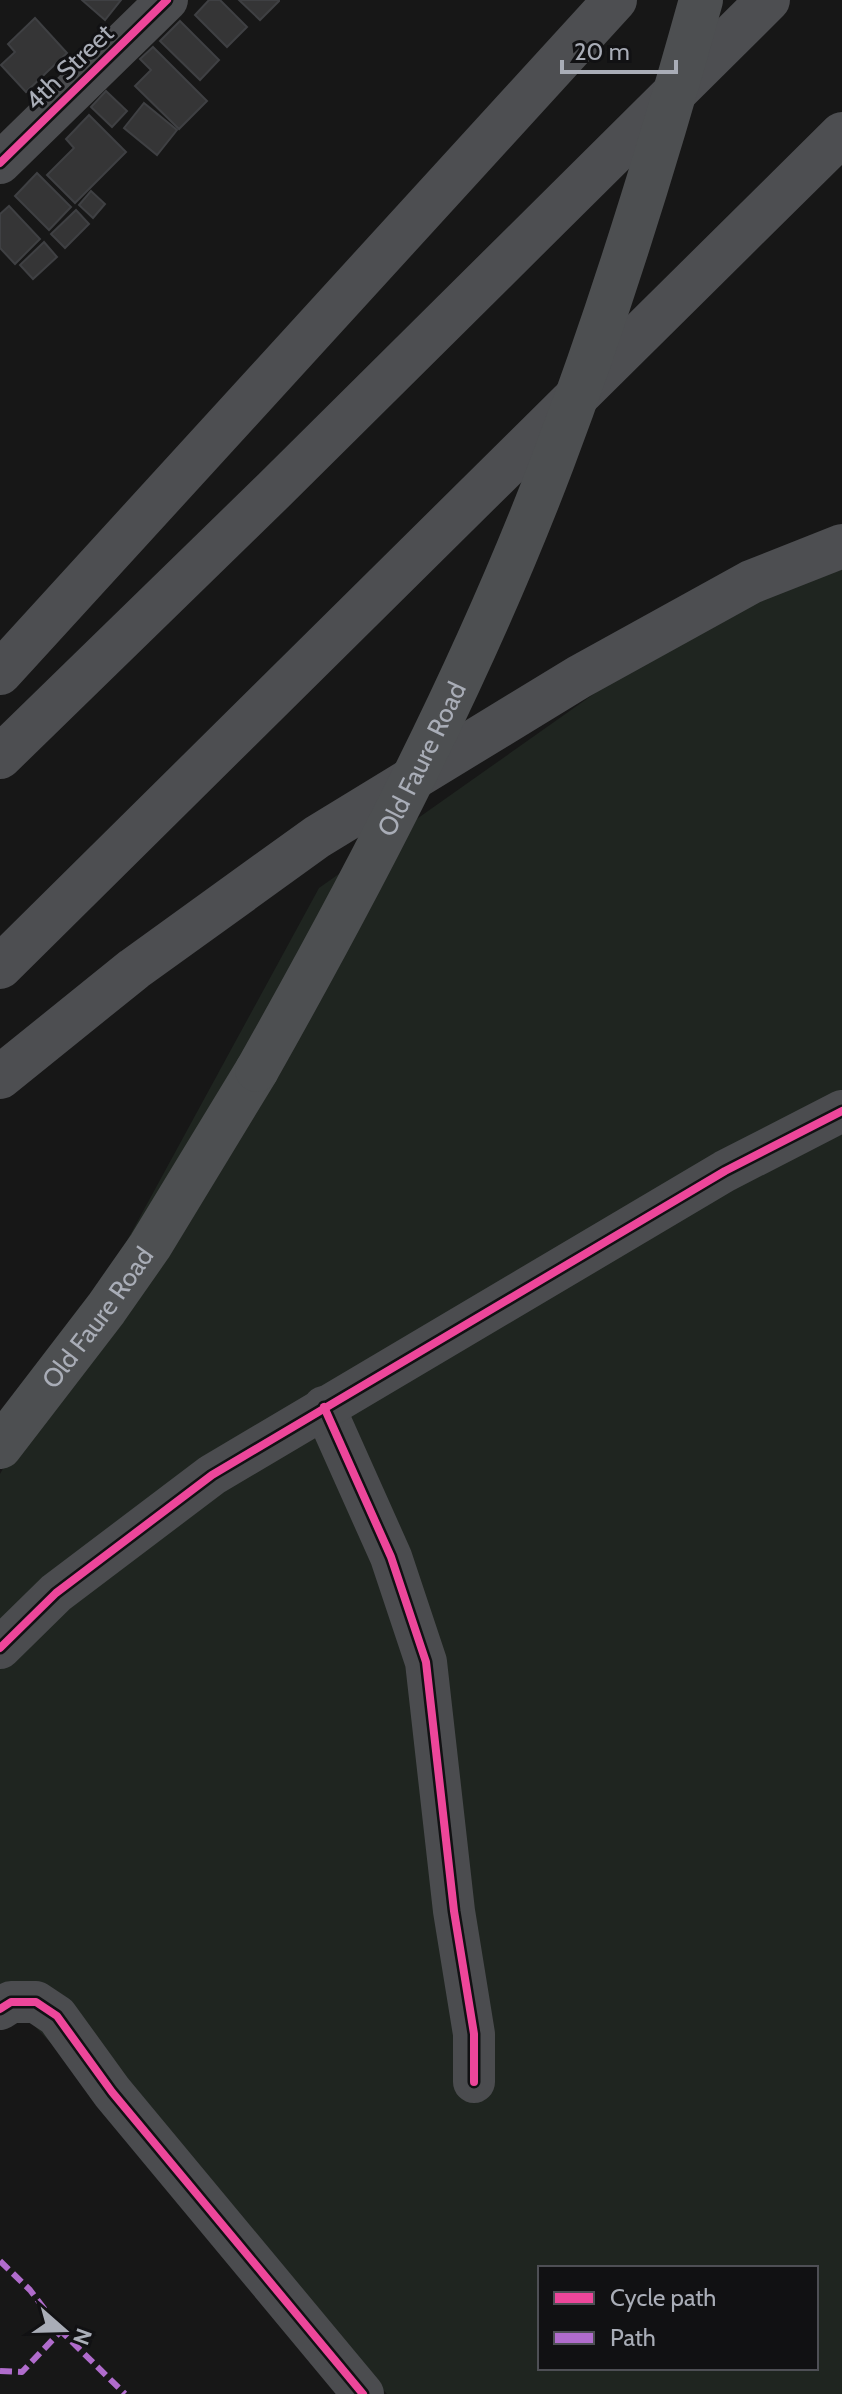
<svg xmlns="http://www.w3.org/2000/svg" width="842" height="2394" viewBox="0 0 842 2394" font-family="Cabin,sans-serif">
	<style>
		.green { fill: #1f2520; fill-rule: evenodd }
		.building { fill: #353536; stroke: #3f4043; stroke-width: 2 }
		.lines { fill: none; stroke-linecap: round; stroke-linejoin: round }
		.minor { stroke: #4b4c4f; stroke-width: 42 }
		.primary { stroke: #4d4f51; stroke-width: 44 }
		.motorway { stroke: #4d4e51; stroke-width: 44 }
		.primary-bridge { stroke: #4d4f51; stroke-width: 44 }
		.quiet { stroke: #b06ccc; stroke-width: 6; stroke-dasharray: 12 6; stroke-linecap: butt }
		.cycleway-casing { stroke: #111113; stroke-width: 13 }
		.cycleway { stroke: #ed469a; stroke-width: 8 }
		.labels { text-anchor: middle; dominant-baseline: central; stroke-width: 6; stroke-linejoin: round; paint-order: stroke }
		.street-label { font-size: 26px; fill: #a9adb7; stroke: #111113 }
	</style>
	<rect width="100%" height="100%" fill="#171717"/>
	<!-- green -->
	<path class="green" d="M842 558V2394H387L0 1990V1474L319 888 717 607ZM540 2268H816V2368H540Z"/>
	<!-- building -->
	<g class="building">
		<path d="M82 0H121L105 20Z"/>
		<path d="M209 0H220L247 27 227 47 195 15Z"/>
		<path d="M239 0H279V1L260 20Z"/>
		<path d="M35 18 67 53 26 92 1 65 15 52 8 44Z"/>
		<path d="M180 21 219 60 200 80 160 41Z"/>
		<path d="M153 47 207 101 179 129 135 86 151 70 140 59Z"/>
		<path d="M106 91 127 111 112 127 91 107Z"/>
		<path d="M144 103 177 130 157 155 124 128Z"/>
		<path d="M89 115 126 152 75 203 47 175 74 148 66 139Z"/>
		<path d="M37 173 71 207 49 230 15 196Z"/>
		<path d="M91 191 105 204 93 218 79 205Z"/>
		<path d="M9 206 40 239 15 264 0 248V214Z"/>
		<path d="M76 210 89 224 65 248 51 234Z"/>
		<path d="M44 242 57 257 33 279 20 265Z"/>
	</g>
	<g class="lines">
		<!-- minor -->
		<g class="minor">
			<path d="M0 163 167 0"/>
			<path d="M324 1407 391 1557 426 1662 454 1911 474 2034V2082"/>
			<path d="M0 1648 56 1593 212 1475 725 1171 842 1111"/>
			<path d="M0 2009 11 2002H36L57 2016 112 2092 363 2394"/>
		</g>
		<!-- primary -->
		<path class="primary" id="s1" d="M0 1447 106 1309 150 1246 257 1070"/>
		<!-- motorway -->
		<g class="motorway">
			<path d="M0 673 615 0"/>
			<path d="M0 757 274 490 768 0"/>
			<path d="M0 967 842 134"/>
			<path d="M0 1077 134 969 317 837 579 677 751 582 842 546"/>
		</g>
		<!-- primary-bridge -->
		<path class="primary-bridge" id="s2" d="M257 1070C368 873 473 672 553 461 610 310 658 155 701 0"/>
		<!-- quiet -->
		<g class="quiet">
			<path d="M0 2261 30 2290 61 2331 125 2394"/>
			<path d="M0 2371 22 2372 61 2331"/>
		</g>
		<defs>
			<g id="cycleway">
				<path d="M0 163 167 0"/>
				<path d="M324 1407 391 1557 426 1662 454 1911 474 2034V2082"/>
				<path d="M0 1648 56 1593 212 1475 725 1171 842 1111"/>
				<path d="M0 2009 11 2002H36L57 2016 112 2092 363 2394"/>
			</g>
		</defs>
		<!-- cycleway casing -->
		<use href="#cycleway" class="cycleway-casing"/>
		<!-- cycleway -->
		<use href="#cycleway" class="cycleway"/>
	</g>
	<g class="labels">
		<!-- street labels -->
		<g class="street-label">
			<text transform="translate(69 67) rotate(-44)">4th Street</text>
			<text stroke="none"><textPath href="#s2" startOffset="352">Old Faure Road</textPath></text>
			<text stroke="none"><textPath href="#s1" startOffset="162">Old Faure Road</textPath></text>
		</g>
	</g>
	<!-- legend -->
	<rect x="538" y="2266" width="280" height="104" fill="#111113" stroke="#4e4f55" stroke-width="2"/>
	<rect x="554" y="2292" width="40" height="12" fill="#ed469a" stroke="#4e4f55" stroke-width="2"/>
	<text x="610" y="2306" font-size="24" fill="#a9adb7">Cycle path</text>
	<rect x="554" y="2332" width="40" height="12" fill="#b06ccc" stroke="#4e4f55" stroke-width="2"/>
	<text x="610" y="2346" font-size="24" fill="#a9adb7">Path</text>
	<!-- north arrow -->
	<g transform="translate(64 2330) rotate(110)" stroke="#111113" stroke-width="6" paint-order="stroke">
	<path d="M0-6L14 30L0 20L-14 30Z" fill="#a9adb7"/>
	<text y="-12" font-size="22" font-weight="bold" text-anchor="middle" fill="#a9adb7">N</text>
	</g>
	<!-- scale -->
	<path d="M562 60v12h114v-12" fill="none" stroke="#a9adb7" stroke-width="4"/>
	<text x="574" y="60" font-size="24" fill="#a9adb7" stroke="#111113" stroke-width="6" paint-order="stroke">20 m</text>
</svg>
